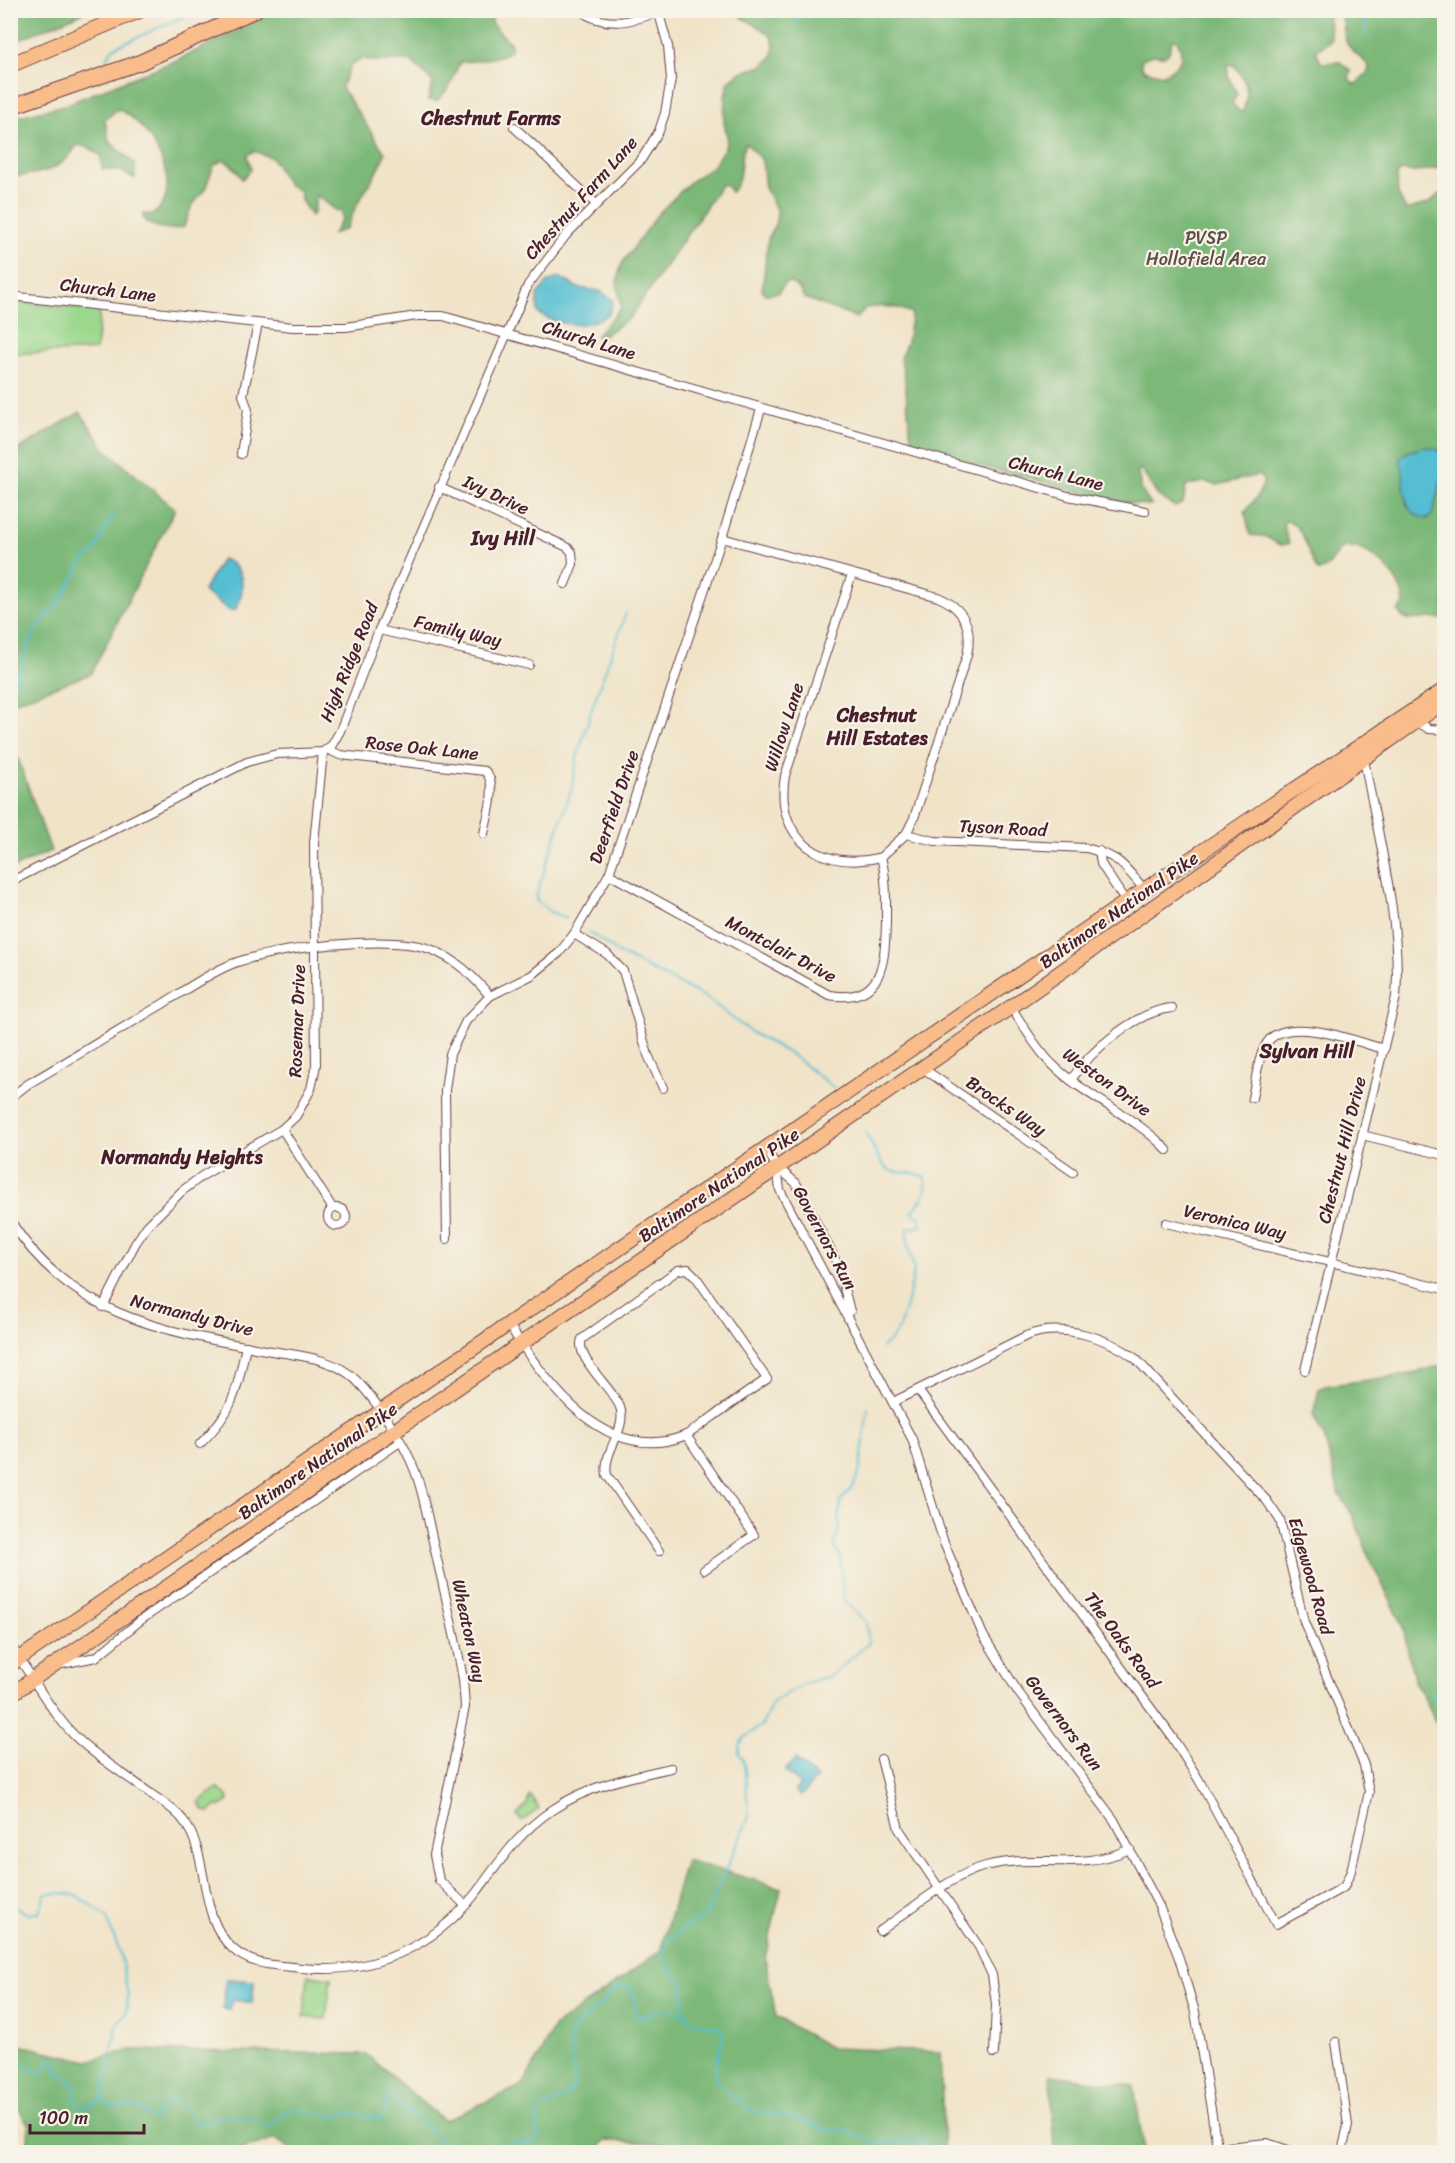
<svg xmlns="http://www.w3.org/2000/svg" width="1455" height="2163" viewBox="0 0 1455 2163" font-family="Sriracha,sans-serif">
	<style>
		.green { fill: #9bd88d; stroke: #727c5c; stroke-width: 1.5 }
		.forest { fill: #7cb878; stroke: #636c52; stroke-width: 1.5; fill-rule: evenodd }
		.water { fill: #55bed2; stroke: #506e7e; stroke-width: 1.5 }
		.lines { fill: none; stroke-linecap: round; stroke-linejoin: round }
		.stream { stroke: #55bed2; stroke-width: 2 }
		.minor-casing { stroke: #633c43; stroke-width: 10 }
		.primary-casing { stroke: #633c43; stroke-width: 16 }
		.motorway-casing { stroke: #633c43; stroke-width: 17 }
		.minor { stroke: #fff; stroke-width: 8 }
		.primary { stroke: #f9bc8b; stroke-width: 14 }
		.motorway { stroke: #f9bc8b; stroke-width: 15 }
		.labels { text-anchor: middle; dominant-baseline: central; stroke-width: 4.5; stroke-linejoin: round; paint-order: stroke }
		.street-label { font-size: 18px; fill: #4a1f2b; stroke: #f7f3e8 }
		.park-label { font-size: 18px; fill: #5e4d44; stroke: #f7f3e8 }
		.neighbourhood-label { font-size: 20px; font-weight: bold; fill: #4a1f2b; stroke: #f7f3e8 }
	</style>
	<rect width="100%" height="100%" fill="#f7f3e8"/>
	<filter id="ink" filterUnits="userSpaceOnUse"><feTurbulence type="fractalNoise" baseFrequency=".0167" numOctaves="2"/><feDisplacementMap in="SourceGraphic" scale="12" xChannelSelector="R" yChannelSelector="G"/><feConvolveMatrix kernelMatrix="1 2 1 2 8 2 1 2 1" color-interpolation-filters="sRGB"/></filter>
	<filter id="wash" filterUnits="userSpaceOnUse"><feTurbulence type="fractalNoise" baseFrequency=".008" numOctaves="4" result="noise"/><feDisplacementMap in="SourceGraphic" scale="24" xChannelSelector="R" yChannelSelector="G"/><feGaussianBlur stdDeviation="1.35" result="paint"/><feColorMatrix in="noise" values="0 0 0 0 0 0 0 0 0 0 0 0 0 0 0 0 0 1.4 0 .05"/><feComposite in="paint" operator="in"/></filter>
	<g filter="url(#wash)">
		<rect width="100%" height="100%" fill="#f0e3c8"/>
		<!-- green -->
		<g class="green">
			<path d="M10 302 100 310 96 350 11 354Z"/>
			<path d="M217 1788 227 1796 228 1801 220 1807 218 1805 209 1812 204 1811 199 1802Z"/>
			<path d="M530 1795 539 1809 522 1821 517 1815 526 1806Z"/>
			<path d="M308 1975 331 1978 326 2019 304 2017Z"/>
		</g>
		<!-- forest -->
		<g class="forest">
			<path d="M1234 10 1240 17 1246 11H1328L1331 40 1316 51 1321 63 1340 62 1351 71 1349 79 1355 85 1368 72 1369 66C1362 57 1350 52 1346 41 1341 28 1348 21 1336 11H1444V167L1415 172 1402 170 1397 175 1398 194 1406 210 1429 203 1444 191V455L1436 449 1401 462C1408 473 1404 492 1407 506L1432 515 1444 469V620C1431 614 1417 623 1403 618L1398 611 1404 604C1403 577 1370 544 1343 547L1326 568 1318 571C1308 556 1306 530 1289 521H1285L1283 525 1289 543C1278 549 1275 540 1266 537 1261 535 1254 536 1250 535L1245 511C1253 503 1261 492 1264 481L1258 475 1217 485 1204 482 1186 486 1183 503 1175 507 1157 495 1141 469 1138 472 1141 490 1151 505C1111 504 1071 489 1033 479 994 469 945 462 911 439L904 372 900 358 907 342 912 313C896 306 883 305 865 308L857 318 804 298 800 290 790 282H786L778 293 765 294 762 291 768 239 776 222 777 211 765 188 762 160 746 143C737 158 745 179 731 192L726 185H721L630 318 599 338 596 336 621 308 617 282 621 265 657 215 690 182 712 167 725 148 727 136 724 123 725 96 728 82 739 73 762 66 772 57C782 27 749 28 735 11ZM1172 40H1177C1186 60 1180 66 1162 75L1144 70 1141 65 1142 59 1152 55 1164 56 1169 52ZM1228 65H1234C1247 82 1251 92 1242 113L1232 104 1237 94 1229 76Z"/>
			<path d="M10 11 11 10 87 11 11 43Z"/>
			<path d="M276 11H495L491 23 511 44V49C506 58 471 62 460 62L449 88 437 101 428 100 433 82 411 61H370L365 58 352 63 341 87 385 153 380 166 356 206 346 229 333 234 342 219 341 210 337 211 316 195 314 212 311 216 301 200 300 191 288 185 272 158 254 151 247 155 251 169 242 179C238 171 232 164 223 160L214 165 205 189 191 207 184 227C169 231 153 229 143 218V214H153C189 190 148 119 117 109L105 120 109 141 135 164V179L121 171 102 169 101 156 90 148 77 145C60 173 41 173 11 177V118L65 105 184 57Z"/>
			<path d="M80 412 105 449 175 509 91 674 11 703V632L18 624 14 559 10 553 11 454Z"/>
			<path d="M11 739 51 851 11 869H10Z"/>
			<path d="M1444 1365V1740L1422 1693 1415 1684 1402 1623 1372 1564 1353 1516 1339 1493 1324 1437 1313 1415 1319 1389 1325 1386 1404 1375Z"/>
			<path d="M686 1860 781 1888 765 1958 776 2017 831 2048 940 2052 944 2152H676L666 2144 605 2140 596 2152H296L275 2139 235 2152H27L29 2125 11 2097V2043L88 2061 131 2050 366 2054 444 2121 523 2085 555 2026 660 1951Z"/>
			<path d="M1050 2075 1134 2086 1144 2152H1055Z"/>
		</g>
		<!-- water -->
		<g class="water">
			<path d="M559 277 578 288 600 291 613 300 609 314C587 329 560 327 538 313L537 295 548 282Z"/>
			<path d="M1425 447 1436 449 1444 455V469L1432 515 1428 519C1397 516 1408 478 1400 459L1407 452Z"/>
			<path d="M222 559C246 567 246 591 235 610L230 611 203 591Z"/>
			<path d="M795 1759 817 1778 801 1796 795 1791 800 1784 785 1771Z"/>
			<path d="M226 1979 255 1981 252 2003 232 2000 230 2010 223 2009Z"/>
		</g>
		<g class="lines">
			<!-- stream -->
			<g class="stream">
				<path d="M796 23 799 10"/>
				<path d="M1365 34 1367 10"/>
				<path d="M106 59 113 48 198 10"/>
				<path d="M10 694 35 630 59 602 83 561 95 551 113 514"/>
				<path d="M10 782 15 801 10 808"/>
				<path d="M568 918 550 912 536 900 537 893 572 787 577 758 593 705 626 613"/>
				<path d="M589 932 620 954 705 997 752 1033 792 1055 834 1088"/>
				<path d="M865 1132C872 1142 878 1161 886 1168 899 1179 938 1162 923 1197 921 1203 915 1207 912 1212L921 1219 920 1227 908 1228C905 1242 912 1255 914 1270 914 1277 902 1323 898 1330 894 1337 888 1343 882 1348"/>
				<path d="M1432 1692 1444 1716"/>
				<path d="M10 1905 29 1914 39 1913 45 1894 66 1893 77 1896 106 1916 120 1953 128 1996 126 2013 117 2024 102 2099C117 2114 122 2102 138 2108 144 2110 148 2116 154 2119L162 2106 174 2099 187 2109 197 2124C208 2125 213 2118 224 2116 237 2114 255 2117 264 2126L272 2125 288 2110 300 2109 334 2117 353 2112 379 2119 385 2112 388 2098 394 2097 403 2109 431 2130 451 2152"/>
				<path d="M689 2018 684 2007 683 1984C678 1977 669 1970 665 1962 653 1939 695 1925 707 1913L749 1817 744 1761 739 1753V1746L744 1738 762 1725 773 1702 805 1683 830 1676 869 1643 866 1622 844 1601 840 1556 834 1545 839 1529 840 1502 853 1486 860 1470 868 1407"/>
				<path d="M10 2059 22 2062 38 2074 44 2071 50 2060 58 2061 56 2074 65 2076 76 2088 75 2100 80 2106H89L102 2099"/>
				<path d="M496 2152C508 2138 517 2142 534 2142L539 2135 536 2121 538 2112 569 2094 575 2085 570 2039 572 2029 602 2004 616 1987 633 1988 636 2015 642 2018 658 2010H667L682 2013 696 2023 720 2027 723 2034 714 2074 717 2082 751 2111 797 2118 826 2130H842L873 2142 921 2141 931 2146 935 2152"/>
			</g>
		</g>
	</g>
	<g filter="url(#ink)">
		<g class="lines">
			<defs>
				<g id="minor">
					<path d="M587 15C613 28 633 20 659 12"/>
					<path d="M514 127 596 204"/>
					<path d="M10 296 293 327H346L417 316H443L1068 496 1145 511"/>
					<path d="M241 454 248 410 243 395 258 324"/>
					<path d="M439 487 567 547 572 552 573 564 565 584"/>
					<path d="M852 574 785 776C774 840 823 872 881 857"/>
					<path d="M379 630 529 665"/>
					<path d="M1416 721 1429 729 1444 730"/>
					<path d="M327 749 340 755 485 771C499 786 487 816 484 834"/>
					<path d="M906 834 935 841 1086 848C1121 857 1122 864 1145 890"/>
					<path d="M1099 851 1101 864 1126 902"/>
					<path d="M609 874 829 995C883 1004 885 963 886 922 886 900 887 879 881 857L906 834 914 818 967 655C973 628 964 608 938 597L722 538"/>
					<path d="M10 882 247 762 277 754 323 752 332 745 340 731 379 630 528 285 567 234 641 160 659 131 665 113 671 79 668 46 658 10"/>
					<path d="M574 934 607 954 623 971 648 1055 663 1088"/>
					<path d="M1011 1007C1024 1027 1037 1050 1055 1067 1089 1099 1135 1116 1167 1150"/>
					<path d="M921 1067 1073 1172"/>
					<path d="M1071 1080C1090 1051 1137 1011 1172 1008"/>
					<path d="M10 1098 28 1084C73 1058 117 1031 161 1005 184 991 207 974 232 964 273 948 389 934 430 949 456 959 472 975 490 996"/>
					<path d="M1252 1098C1256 1081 1258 1052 1270 1039 1292 1016 1357 1042 1384 1049"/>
					<path d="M282 1129 333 1209"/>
					<path d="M1362 1135 1444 1155"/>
					<path d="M766 1149 777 1167 796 1183 838 1265 850 1311"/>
					<path d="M777 1167 780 1190 912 1439 944 1543 983 1635 1018 1692 1114 1820 1159 1906 1179 1958 1195 2012 1218 2152"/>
					<circle cx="337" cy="1217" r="9"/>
					<path d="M10 1220C71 1318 167 1332 272 1351 301 1356 334 1358 356 1380 377 1401 405 1444 415 1471 424 1495 428 1521 434 1546 444 1590 455 1635 463 1679L465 1707 434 1855 439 1880 465 1905"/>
					<path d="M1166 1223 1444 1289"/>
					<path d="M447 1239 445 1090 450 1054 466 1021 490 996 532 975 559 953 574 934 609 874 722 538 761 409"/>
					<path d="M103 1307 135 1244 147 1226 182 1191 202 1176 282 1129 296 1116 311 1089 316 1065 314 843 323 752"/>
					<path d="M509 1325C545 1382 605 1466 684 1436 693 1432 702 1424 711 1418 729 1405 748 1392 767 1379L696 1277 688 1269 678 1270 582 1339C574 1357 613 1389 620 1407 628 1430 602 1451 607 1475L659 1551"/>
					<path d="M1305 1370 1396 997C1402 922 1377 833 1364 759"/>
					<path d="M893 1402 1026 1336C1060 1322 1108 1337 1136 1359L1267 1501 1280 1520 1304 1622 1364 1765 1369 1792 1351 1871 1344 1887 1276 1924 1199 1780 1172 1737 918 1390"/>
					<path d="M686 1435 754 1535 704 1570"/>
					<path d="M200 1444C235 1409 236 1393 246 1346"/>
					<path d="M10 1644C29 1672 55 1719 79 1740 101 1760 127 1776 151 1794 162 1802 175 1809 183 1820 212 1857 196 1916 233 1949 251 1966 278 1965 301 1968 371 1975 433 1948 476 1893 501 1860 517 1834 552 1810 587 1786 630 1777 671 1768"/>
					<path d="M57 1665 96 1657 141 1620 400 1442"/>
					<path d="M881 1759 899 1829 979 1947 992 1975 996 2004 994 2053"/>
					<path d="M880 1931C911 1910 950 1875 986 1866 1036 1853 1079 1872 1130 1849"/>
					<path d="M1336 2042 1348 2125 1342 2152"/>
					<path d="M1218 2148 1267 2143 1294 2152"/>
				</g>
				<g id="primary">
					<path d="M10 1665 1126 902 1444 690"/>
					<path d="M10 1695 1011 1007 1444 702"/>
				</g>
				<g id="motorway">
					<path d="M10 65 140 10"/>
					<path d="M10 107 141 62 255 10"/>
				</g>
			</defs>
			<!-- minor casing -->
			<use href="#minor" class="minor-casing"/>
			<!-- primary casing -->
			<use href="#primary" class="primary-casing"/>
			<!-- motorway casing -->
			<use href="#motorway" class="motorway-casing"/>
			<!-- minor -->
			<use href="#minor" class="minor"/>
			<!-- primary -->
			<use href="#primary" class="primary"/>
			<!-- motorway -->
			<use href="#motorway" class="motorway"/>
		</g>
	</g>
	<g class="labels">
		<!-- street labels -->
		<g class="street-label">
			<text transform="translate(581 198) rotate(-48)">Chestnut Farm Lane</text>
			<text transform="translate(108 290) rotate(7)">Church Lane</text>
			<text transform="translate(589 340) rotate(17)">Church Lane</text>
			<text transform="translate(1056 473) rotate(14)">Church Lane</text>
			<text transform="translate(496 495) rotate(25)">Ivy Drive</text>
			<text transform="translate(458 631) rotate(13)">Family Way</text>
			<text transform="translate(349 662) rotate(-68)">High Ridge Road</text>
			<text transform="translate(784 727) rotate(-72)">Willow Lane</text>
			<text transform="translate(422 748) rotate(6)">Rose Oak Lane</text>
			<text transform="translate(614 807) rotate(-71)">Deerfield Drive</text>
			<text transform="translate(1003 828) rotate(3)">Tyson Road</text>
			<text transform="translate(1119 910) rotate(-35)">Baltimore National Pike</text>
			<text transform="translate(781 949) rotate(28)">Montclair Drive</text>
			<text transform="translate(297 1021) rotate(-88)">Rosemar Drive</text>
			<text transform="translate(1107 1082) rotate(36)">Weston Drive</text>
			<text transform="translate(1006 1106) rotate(34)">Brocks Way</text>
			<text transform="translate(1342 1150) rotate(-76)">Chestnut Hill Drive</text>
			<text transform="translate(719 1185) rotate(-34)">Baltimore National Pike</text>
			<text transform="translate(1235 1222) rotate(13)">Veronica Way</text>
			<text transform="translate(825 1238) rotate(62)">Governors Run</text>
			<text transform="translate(192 1315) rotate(14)">Normandy Drive</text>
			<text transform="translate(318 1461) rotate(-35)">Baltimore National Pike</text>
			<text transform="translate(1311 1576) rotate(74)">Edgewood Road</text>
			<text transform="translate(469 1631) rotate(78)">Wheaton Way</text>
			<text transform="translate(1122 1640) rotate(54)">The Oaks Road</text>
			<text transform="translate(1064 1723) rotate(53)">Governors Run</text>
		</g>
		<!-- park labels -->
		<g class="park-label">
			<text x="1206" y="238">PVSP<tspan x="1206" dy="21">Hollofield Area</tspan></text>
		</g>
		<!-- neighbourhood labels -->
		<g class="neighbourhood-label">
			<text x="491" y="118">Chestnut Farms</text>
			<text x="503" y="538">Ivy Hill</text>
			<text x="877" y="715">Chestnut<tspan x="877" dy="23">Hill Estates</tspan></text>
			<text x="1307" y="1051">Sylvan Hill</text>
			<text x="182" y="1157">Normandy Heights</text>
		</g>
	</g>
	<!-- margin -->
	<rect width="1455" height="2163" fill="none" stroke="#f7f3e8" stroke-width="36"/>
	<!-- scale -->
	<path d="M30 2124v9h114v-9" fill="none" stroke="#4a1f2b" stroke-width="3"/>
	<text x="39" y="2124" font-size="18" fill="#4a1f2b" stroke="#f7f3e8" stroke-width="4.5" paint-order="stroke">100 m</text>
</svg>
